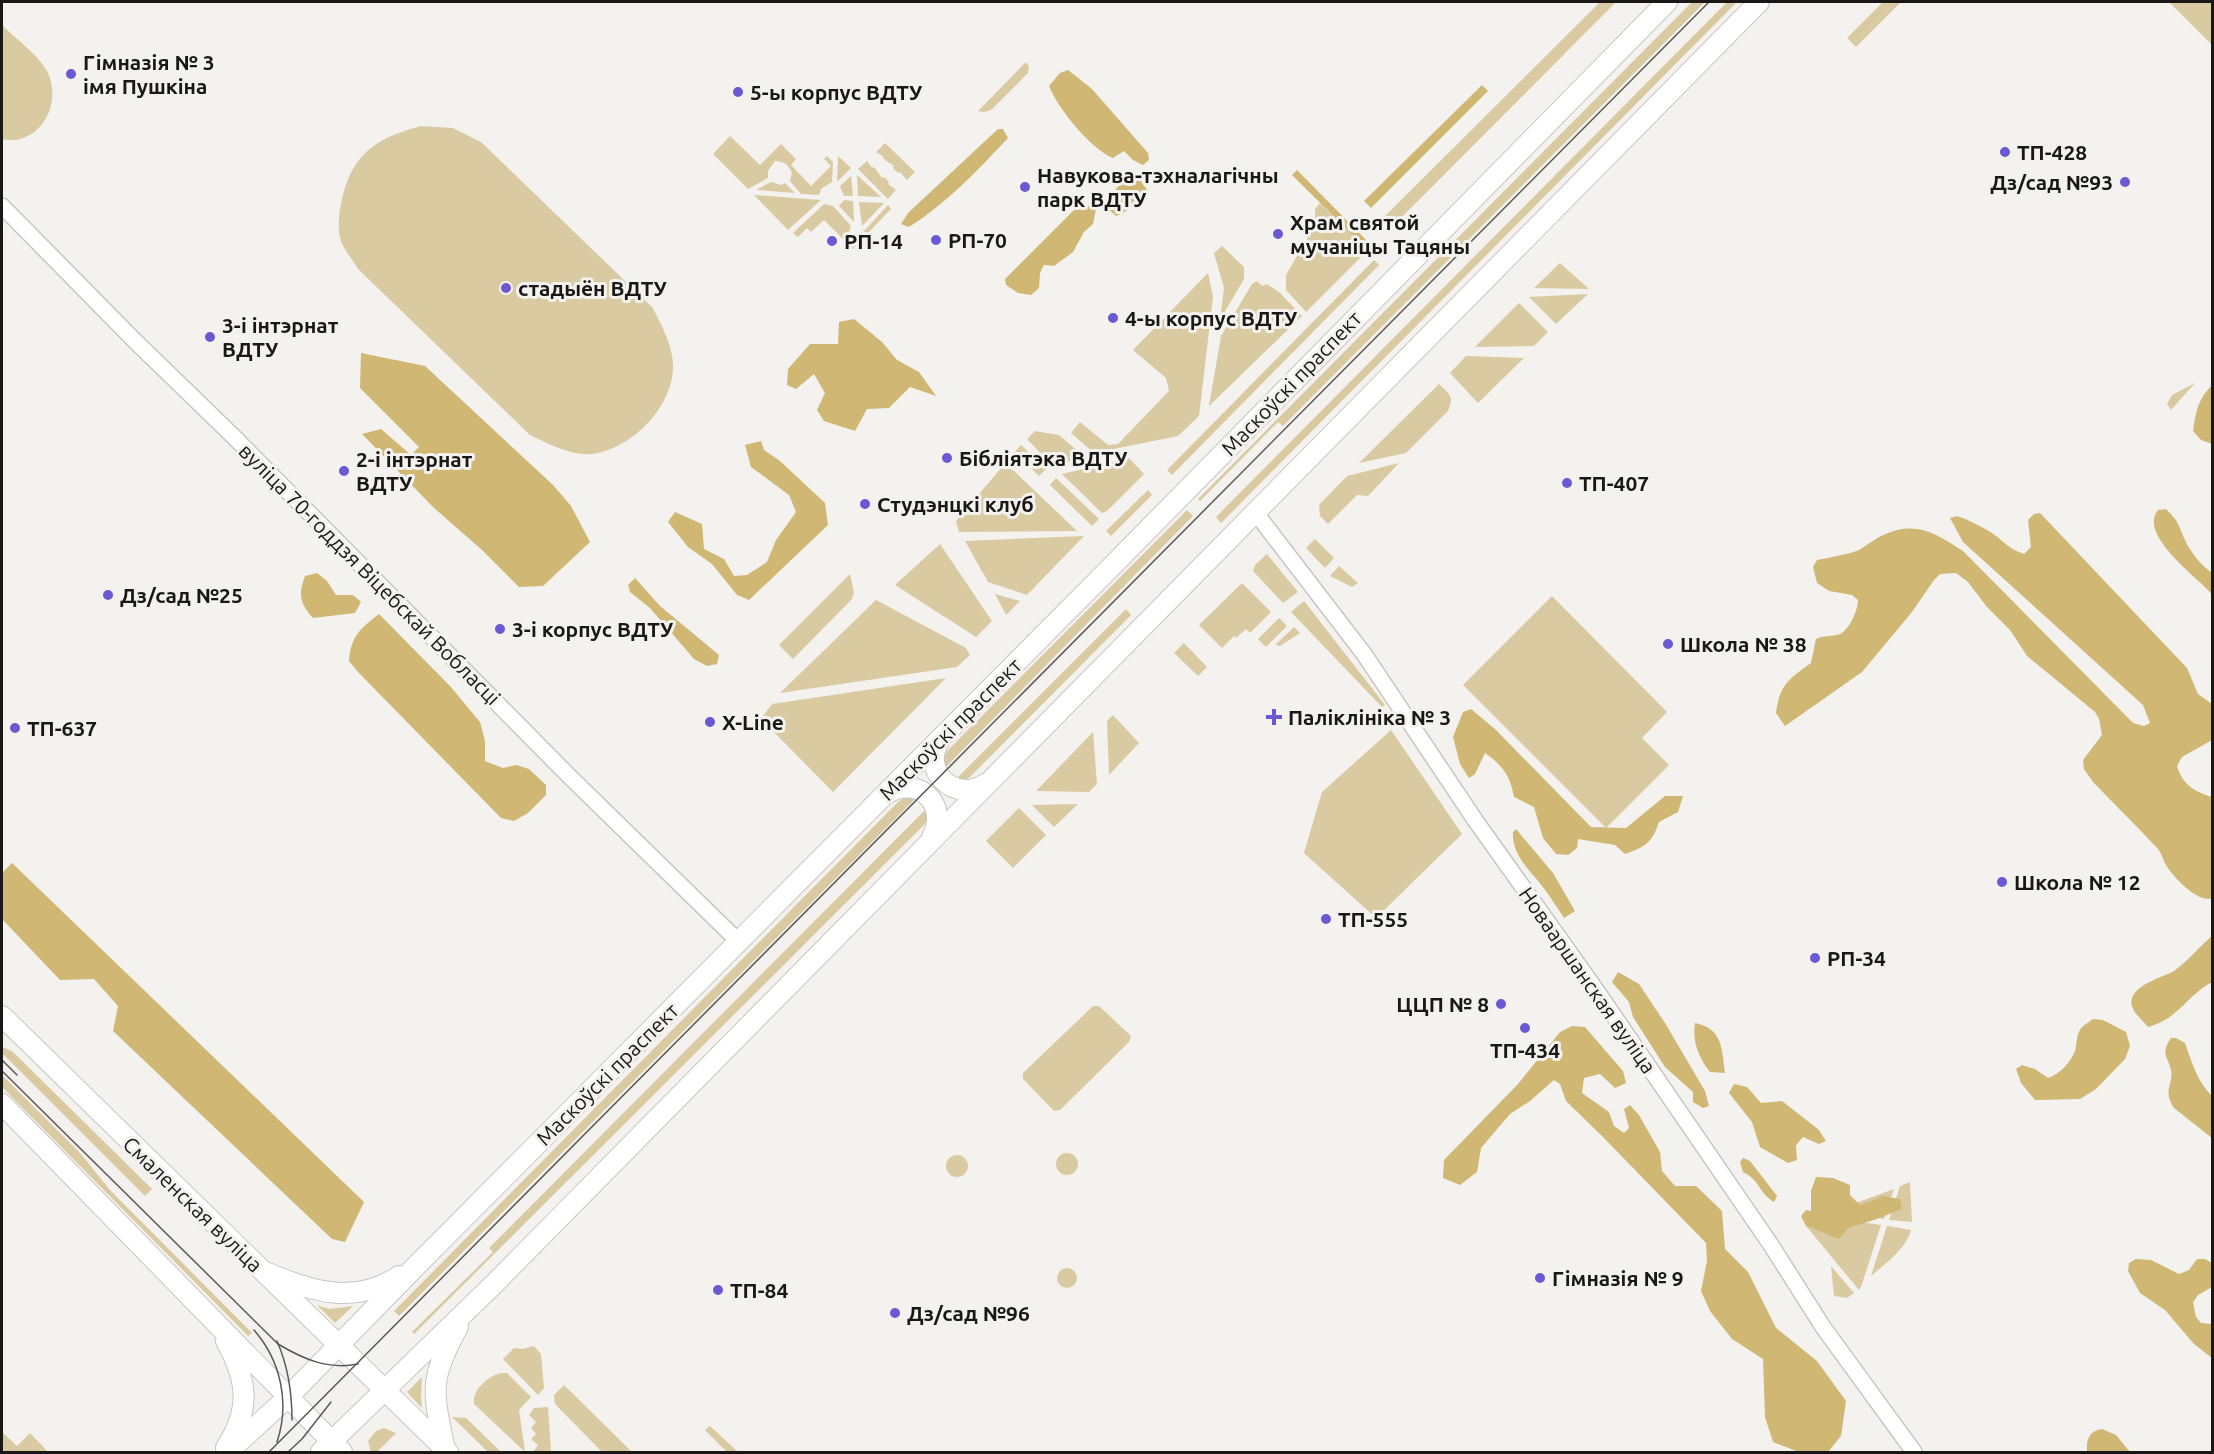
<svg xmlns="http://www.w3.org/2000/svg" width="2214" height="1454" viewBox="0 0 2214 1454" font-family="Ubuntu,sans-serif">
	<style>
		.green { fill: #dacaa2 }
		.forest { fill: #d0b774 }
		.lines { fill: none; stroke-linecap: round; stroke-linejoin: round }
		.minor-casing { stroke: #c7c6c2; stroke-width: 18 }
		.major-casing { stroke: #c7c6c2; stroke-width: 22 }
		.minor { stroke: #fff; stroke-width: 15 }
		.major { stroke: #fff; stroke-width: 20 }
		.tram { stroke: #5a5957; stroke-width: 1.5 }
		.poi-dot { fill: #6b59d3; stroke: #f3f2ee; stroke-width: 2 }
		.labels { text-anchor: middle; dominant-baseline: central; stroke-width: 6; stroke-linejoin: round; paint-order: stroke }
		.poi-label { font-size: 21px; font-weight: bold; fill: #191817; stroke: #f3f2ee; text-anchor: start }
		.street-label { font-size: 21px; fill: #191817; stroke: #f3f2ee }
	</style>
	<rect width="100%" height="100%" fill="#f3f2ee"/>
	<!-- green -->
	<g class="green">
		<path d="M1600 2H1616L1389 230 1380 221Z"/>
		<path d="M1692 2H1705L1283 426 1278 422 1200 501 1198 499Z"/>
		<path d="M1727 2H1737L1221 523 1216 517Z"/>
		<path d="M1883 2H1901L1856 47 1847 38Z"/>
		<path d="M2169 2H2212V45Z"/>
		<path d="M2 25C14 37 39 56 47 71 60 96 49 131 20 139 15 141 7 140 2 139Z"/>
		<path d="M1026 62 1029 67 1028 73 991 110 984 112 978 111Z"/>
		<path d="M421 126 453 128 481 142 653 308C662 327 674 347 673 369 671 409 631 449 592 454 571 456 549 444 530 435L358 269C353 260 344 250 341 241 337 229 339 211 342 199 353 152 377 138 421 126Z"/>
		<path d="M730 136 760 165 781 144 796 159 791 165 811 186 831 166 824 159 827 156 833 162 832 182 821 189 819 195 801 194 790 181 792 173C789 165 784 161 775 161L768 171V178L748 189 713 154Z"/>
		<path d="M885 143 915 172 907 180 900 172 898 173 893 168 894 166 890 163H889L883 158 884 157 876 152Z"/>
		<path d="M838 156 851 168 837 182Z"/>
		<path d="M867 161 872 168 874 167 882 178 884 177 889 182 888 184 896 190 888 199 858 169Z"/>
		<path d="M857 175 881 197 858 196Z"/>
		<path d="M851 176 853 196H844L840 186Z"/>
		<path d="M771 182 781 185 785 183 795 193 756 190Z"/>
		<path d="M754 195 821 200 788 230Z"/>
		<path d="M844 200 853 201 854 222 839 206Z"/>
		<path d="M859 202 884 203 862 226Z"/>
		<path d="M1320 203 1368 250 1306 312 1286 290V275L1315 225V209Z"/>
		<path d="M824 204 833 206 851 226 849 232 854 239 860 242 853 249 824 220 811 232 807 228 798 237 793 233Z"/>
		<path d="M888 205 891 209 865 236 864 231Z"/>
		<path d="M1222 246 1244 267V279L1220 320 1224 288 1214 253Z"/>
		<path d="M1374 260 1379 265 1172 475 1167 470Z"/>
		<path d="M1560 263 1589 289 1534 288Z"/>
		<path d="M1208 273 1213 297 1199 416 1178 436 1094 453 1071 433 1080 422 1108 445 1118 444 1169 391 1166 378 1133 350Z"/>
		<path d="M1257 281 1262 286 1267 284 1280 293 1302 316 1209 406 1221 336 1252 284Z"/>
		<path d="M1588 294 1556 324 1529 297Z"/>
		<path d="M1519 303 1548 332 1534 346 1475 347Z"/>
		<path d="M1466 356 1524 358 1478 403 1450 373Z"/>
		<path d="M2195 383 2171 410 2167 404 2172 395Z"/>
		<path d="M1439 384C1449 394 1455 396 1448 411L1406 453 1359 463Z"/>
		<path d="M1035 431 1059 435 1080 453 1072 461 1051 464 1027 439Z"/>
		<path d="M1021 445 1046 469 1039 476 1015 452Z"/>
		<path d="M1129 458 1144 474 1107 511 1102 513 1062 474Z"/>
		<path d="M1399 463 1368 496 1357 495 1328 524 1320 516 1319 505 1347 476Z"/>
		<path d="M1002 467 1008 468 1014 471 1077 531 959 532 956 521Z"/>
		<path d="M1056 478 1099 519 1092 526 1050 485Z"/>
		<path d="M1148 490 1152 495 1111 536 1106 531Z"/>
		<path d="M1187 510 1193 516 943 770V758L947 751Z"/>
		<path d="M1084 536 1027 595 988 582 965 541Z"/>
		<path d="M1315 539 1334 558 1325 568 1306 548Z"/>
		<path d="M940 544 992 621 976 637 895 585Z"/>
		<path d="M1267 554 1298 592 1283 603 1253 571 1255 565Z"/>
		<path d="M1339 566 1358 583 1352 587 1330 576Z"/>
		<path d="M850 574 854 593 852 599 793 659 779 645Z"/>
		<path d="M1242 583 1271 612 1250 633 1246 629 1236 638 1234 636 1222 648 1199 625Z"/>
		<path d="M995 594 1020 601 1006 615Z"/>
		<path d="M1552 596 1667 712 1642 738 1669 765 1606 828 1463 685Z"/>
		<path d="M876 600 966 648 970 655 957 667 780 693Z"/>
		<path d="M1304 601 1385 705 1382 707 1291 612Z"/>
		<path d="M1126 609 1131 615 970 777 965 780H955Z"/>
		<path d="M1279 618 1287 626 1266 647 1258 639Z"/>
		<path d="M1294 627 1300 633 1280 646 1275 645Z"/>
		<path d="M1184 643 1207 667 1198 676 1174 653Z"/>
		<path d="M946 678 833 792 763 721V716L772 704Z"/>
		<path d="M1113 715 1139 743 1109 775 1107 721Z"/>
		<path d="M1391 730 1462 834 1376 918 1304 853 1322 792Z"/>
		<path d="M1093 732 1097 784 1089 792 1036 791Z"/>
		<path d="M907 797H917L399 1316 394 1311 899 801Z"/>
		<path d="M1078 804 1054 827 1032 805Z"/>
		<path d="M927 808V820L924 825 414 1334 412 1332 493 1252 489 1248Z"/>
		<path d="M1019 808 1046 835 1013 868 986 841Z"/>
		<path d="M1093 1006H1099L1131 1036 1129 1042 1060 1110 1054 1111 1023 1079V1073Z"/>
		<path d="M2 1047 12 1051 152 1189 145 1196 2 1053Z"/>
		<path d="M2 1075 81 1154 110 1190 252 1333 248 1336 2 1087Z"/>
		<circle cx="1067" cy="1164" r="11"/>
		<circle cx="957" cy="1166" r="11"/>
		<path d="M1910 1182 1912 1222 1889 1220 1900 1186Z"/>
		<path d="M1894 1189 1884 1219 1834 1211Z"/>
		<path d="M1825 1217 1881 1225 1861 1287 1859 1290 1806 1226Z"/>
		<path d="M1887 1226 1911 1230C1906 1249 1886 1263 1871 1276Z"/>
		<path d="M1831 1266 1854 1293 1847 1298 1834 1296Z"/>
		<circle cx="1067" cy="1278" r="10"/>
		<path d="M317 1305 329 1309 353 1306 335 1323Z"/>
		<path d="M534 1346 541 1354 544 1388 538 1395 503 1359 514 1348 523 1349Z"/>
		<path d="M501 1373H507L531 1397 519 1410 525 1452 474 1404C472 1390 488 1376 501 1373Z"/>
		<path d="M422 1377 421 1397 422 1408 407 1392Z"/>
		<path d="M564 1385 632 1452H602L555 1404 554 1395Z"/>
		<path d="M548 1407 551 1452H533L538 1445 531 1439 536 1434 531 1428 536 1422 529 1415 534 1408Z"/>
		<path d="M452 1417 466 1418 501 1452H488Z"/>
		<path d="M710 1426 738 1452H727L705 1430Z"/>
		<path d="M384 1428 396 1433 377 1452H371L368 1441 376 1431Z"/>
		<path d="M2 1432 17 1446 30 1433 48 1452H2Z"/>
	</g>
	<!-- forest -->
	<g class="forest">
		<path d="M1068 70 1092 89 1148 153 1149 160 1143 165 1133 160 1124 151 1113 158C1091 149 1058 109 1049 86L1060 73Z"/>
		<path d="M1482 85 1488 91 1371 208 1364 201Z"/>
		<path d="M998 129H1003L1008 138C977 171 947 203 909 227L901 224 908 213Z"/>
		<path d="M1297 170 1373 247 1368 250 1292 175Z"/>
		<path d="M1131 176 1139 178 1147 190C1138 202 1131 210 1116 216L1107 208C1111 194 1118 183 1131 176Z"/>
		<path d="M1081 203 1096 209 1093 224 1084 232 1073 252 1054 266 1044 265 1040 273 1039 288 1031 295 1018 293 1006 285 1005 279Z"/>
		<path d="M854 319 882 342 897 360 919 372 936 396 910 387 889 408 867 409 855 431 824 421 817 410 825 393 814 374 796 389 787 385 788 369 810 344H838L839 322Z"/>
		<path d="M361 353 425 366 553 485 571 506 590 542 543 586 519 587 482 550 433 507 362 434 381 429 411 455 419 447 360 388Z"/>
		<path d="M2212 385V444L2201 440 2193 431C2196 410 2198 400 2212 385Z"/>
		<path d="M761 441 764 450 780 461 825 503 828 525 749 600 737 595 712 564 688 547 668 522 675 512 702 524 704 549 724 559 734 576 747 575 767 562 776 540 796 512 789 495 751 467 745 445Z"/>
		<path d="M2166 509C2183 525 2179 532 2190 549 2195 558 2204 567 2212 573V594C2197 577 2138 535 2158 510Z"/>
		<path d="M2040 513 2187 668 2198 694 2212 704V740L2182 757 2177 766C2182 784 2195 792 2212 797V898C2199 904 2173 877 2166 865 2163 860 2162 854 2158 849 2137 826 2114 804 2093 782L2084 769 2083 760 2102 735 2099 719 2095 712 2027 656 2010 630 1987 607 1968 582 1956 573 1940 574 1934 580 1912 612 1862 672 1785 726 1776 713C1780 684 1788 680 1811 663L1816 639C1824 635 1831 637 1840 634 1850 629 1858 610 1858 600L1852 595 1829 591 1817 583 1813 567 1817 560C1831 557 1847 555 1859 550 1866 546 1872 541 1879 537 1914 519 1934 532 1963 551L2133 723 2144 726 2150 723 2143 705 1963 542 1950 518 1957 516C1969 520 1981 526 1992 533 2005 542 2007 548 2024 554L2031 547 2028 520 2034 514Z"/>
		<path d="M317 573 327 581 336 595H353L361 602 355 613 313 618C300 603 298 595 305 576Z"/>
		<path d="M635 578 660 606 719 655 717 664 707 666 694 659 650 608 630 592 628 585Z"/>
		<path d="M379 614 450 686 480 722 485 741V761L503 768 516 765 529 769 546 785V795L528 813 514 821 501 818 358 672 349 661C351 636 360 629 379 614Z"/>
		<path d="M1471 709 1496 730 1591 827 1626 828 1665 796H1683L1678 812 1659 822C1652 843 1645 847 1625 854L1615 845 1578 839 1577 848 1568 855 1556 854 1543 838 1534 807 1514 797C1510 775 1503 766 1485 753L1475 774 1469 778 1460 764 1453 737 1463 712Z"/>
		<path d="M1516 829 1553 873 1575 911 1564 918C1556 906 1548 893 1539 882 1526 867 1512 853 1513 832Z"/>
		<path d="M12 863 364 1202 345 1242 332 1239 113 1031 118 1006 94 979 60 980 2 919V873Z"/>
		<path d="M2212 936V984L2210 983C2185 998 2178 1019 2148 1027 2144 1022 2136 1015 2133 1009 2123 987 2162 978 2174 971 2188 961 2199 947 2212 936Z"/>
		<path d="M1618 972 1639 984 1665 1023 1705 1091 1709 1106 1703 1108 1693 1102V1092L1665 1067 1633 1017 1629 1002 1612 982Z"/>
		<path d="M2093 1019 2103 1020 2126 1032 2130 1046 2125 1059 2096 1089 2080 1099 2035 1100 2021 1083 2016 1069 2022 1065 2035 1069 2048 1078C2060 1074 2070 1063 2075 1051 2077 1045 2076 1038 2079 1032 2081 1026 2088 1023 2093 1019Z"/>
		<path d="M1695 1023C1723 1028 1722 1050 1725 1073L1710 1072C1699 1058 1692 1042 1695 1023Z"/>
		<path d="M1572 1026 1585 1027 1623 1071 1626 1083 1615 1088 1600 1074 1584 1078 1582 1093 1609 1112 1614 1126 1624 1133 1629 1128 1624 1109 1630 1105 1639 1115 1660 1152 1662 1171 1675 1186H1696L1722 1211 1725 1249 1748 1272 1776 1328 1817 1361 1846 1401 1841 1436 1828 1452H1799L1773 1442 1765 1417 1763 1359 1732 1339 1710 1311 1701 1291 1707 1261 1706 1243 1602 1136 1566 1101 1560 1084 1554 1080 1530 1101 1510 1114 1481 1148 1477 1172 1460 1185 1443 1178 1444 1160 1518 1084 1560 1032Z"/>
		<path d="M2171 1038H2176L2185 1043C2192 1063 2197 1081 2212 1096V1138L2174 1108C2162 1090 2174 1084 2171 1070 2168 1056 2160 1054 2171 1038Z"/>
		<path d="M1734 1084 1747 1087 1761 1103 1782 1101 1819 1130 1826 1141 1819 1144 1803 1137 1796 1145 1797 1160 1788 1163 1760 1147 1752 1122 1729 1093Z"/>
		<path d="M1743 1158 1750 1161 1777 1196 1774 1202C1757 1191 1761 1181 1743 1172L1740 1162Z"/>
		<path d="M1816 1177 1833 1178 1850 1185V1195L1860 1205 1883 1196 1900 1199 1902 1209 1874 1220 1848 1228 1839 1239C1827 1235 1818 1229 1806 1226L1801 1216 1806 1210 1811 1211V1191Z"/>
		<path d="M2136 1259 2151 1260 2179 1274 2189 1270 2197 1259H2205L2212 1263V1287L2198 1295 2193 1302 2196 1317 2201 1323 2212 1324V1358L2194 1344 2165 1310 2140 1293 2128 1271 2129 1263Z"/>
		<path d="M2102 1429 2116 1435 2130 1452H2087C2086 1440 2089 1431 2102 1429Z"/>
	</g>
	<g class="lines">
		<defs>
			<g id="minor">
				<path d="M2 206 135 341 234 437 567 774 739 942"/>
				<path d="M1255 512 1364 654 1475 820 1594 987 1771 1245 1823 1327 1914 1452"/>
			</g>
			<g id="major">
				<path d="M940 740C919 770 956 804 985 784"/>
				<path d="M886 794C917 774 950 804 932 837"/>
				<path d="M2 1016 448 1452"/>
				<path d="M2 1104 342 1452"/>
				<path d="M268 1273C312 1292 356 1305 399 1276"/>
				<path d="M226 1448C251 1409 248 1381 226 1341"/>
				<path d="M445 1450C433 1391 428 1381 458 1327"/>
				<path d="M228 1452 288 1397 418 1264 1119 559 1667 2"/>
				<path d="M321 1452 493 1285 1759 2"/>
			</g>
		</defs>
		<!-- minor casing -->
		<use href="#minor" class="minor-casing"/>
		<!-- major casing -->
		<use href="#major" class="major-casing"/>
		<!-- minor -->
		<use href="#minor" class="minor"/>
		<!-- major -->
		<use href="#major" class="major"/>
		<!-- tram -->
		<g class="tram">
			<path d="M2 1060 17 1075"/>
			<path d="M2 1071 278 1344C303 1359 328 1370 358 1364"/>
			<path d="M254 1330C281 1361 290 1403 277 1442"/>
			<path d="M277 1341C288 1366 292 1392 292 1420"/>
			<path d="M269 1452 1709 2"/>
			<path d="M288 1452 302 1439 331 1402"/>
		</g>
	</g>
	<!-- markers -->
	<g class="poi-dot">
		<circle cx="71" cy="74" r="6"/>
		<circle cx="738" cy="92" r="6"/>
		<circle cx="2005" cy="152" r="6"/>
		<circle cx="2125" cy="182" r="6"/>
		<circle cx="1025" cy="187" r="6"/>
		<circle cx="1278" cy="234" r="6"/>
		<circle cx="936" cy="240" r="6"/>
		<circle cx="832" cy="241" r="6"/>
		<circle cx="506" cy="288" r="6"/>
		<circle cx="1113" cy="318" r="6"/>
		<circle cx="210" cy="337" r="6"/>
		<circle cx="947" cy="458" r="6"/>
		<circle cx="344" cy="471" r="6"/>
		<circle cx="1567" cy="483" r="6"/>
		<circle cx="865" cy="504" r="6"/>
		<circle cx="108" cy="595" r="6"/>
		<circle cx="500" cy="629" r="6"/>
		<circle cx="1668" cy="644" r="6"/>
		<path d="M1271 708h6v6h6v6h-6v6h-6v-6h-6v-6h6z"/>
		<circle cx="710" cy="722" r="6"/>
		<circle cx="15" cy="728" r="6"/>
		<circle cx="2002" cy="882" r="6"/>
		<circle cx="1326" cy="919" r="6"/>
		<circle cx="1815" cy="958" r="6"/>
		<circle cx="1501" cy="1004" r="6"/>
		<circle cx="1525" cy="1028" r="6"/>
		<circle cx="1540" cy="1278" r="6"/>
		<circle cx="718" cy="1290" r="6"/>
		<circle cx="895" cy="1313" r="6"/>
	</g>
	<g class="labels">
		<!-- poi labels -->
		<g class="poi-label">
			<text x="83" y="62">Гімназія № 3<tspan x="83" dy="24">імя Пушкіна</tspan></text>
			<text x="750" y="92">5-ы корпус ВДТУ</text>
			<text x="2017" y="152">ТП-428</text>
			<text x="1037" y="175">Навукова-тэхналагічны<tspan x="1037" dy="24">парк ВДТУ</tspan></text>
			<text x="2113" y="182" text-anchor="end">Дз/сад №93</text>
			<text x="1290" y="222">Храм святой<tspan x="1290" dy="24">мучаніцы Тацяны</tspan></text>
			<text x="948" y="240">РП-70</text>
			<text x="844" y="241">РП-14</text>
			<text x="518" y="288">стадыён ВДТУ</text>
			<text x="1125" y="318">4-ы корпус ВДТУ</text>
			<text x="222" y="325">3-і інтэрнат<tspan x="222" dy="24">ВДТУ</tspan></text>
			<text x="959" y="458">Бібліятэка ВДТУ</text>
			<text x="356" y="459">2-і інтэрнат<tspan x="356" dy="24">ВДТУ</tspan></text>
			<text x="1579" y="483">ТП-407</text>
			<text x="877" y="504">Студэнцкі клуб</text>
			<text x="120" y="595">Дз/сад №25</text>
			<text x="512" y="629">3-і корпус ВДТУ</text>
			<text x="1680" y="644">Школа № 38</text>
			<text x="1288" y="717">Паліклініка № 3</text>
			<text x="722" y="722">X-Line</text>
			<text x="27" y="728">ТП-637</text>
			<text x="2014" y="882">Школа № 12</text>
			<text x="1338" y="919">ТП-555</text>
			<text x="1827" y="958">РП-34</text>
			<text x="1489" y="1004" text-anchor="end">ЦЦП № 8</text>
			<text x="1525" y="1050" text-anchor="middle">ТП-434</text>
			<text x="1552" y="1278">Гімназія № 9</text>
			<text x="730" y="1290">ТП-84</text>
			<text x="907" y="1313">Дз/сад №96</text>
		</g>
		<!-- street labels -->
		<g class="street-label">
			<text transform="translate(1291 383) rotate(-46)">Маскоўскі праспект</text>
			<text transform="translate(370 574) rotate(45)">вуліца 70-годдзя Віцебскай Вобласці</text>
			<text transform="translate(950 729) rotate(-45)">Маскоўскі праспект</text>
			<text transform="translate(1588 980) rotate(55)">Новааршанская вуліца</text>
			<text transform="translate(607 1074) rotate(-45)">Маскоўскі праспект</text>
			<text transform="translate(193 1204) rotate(44)">Смаленская вуліца</text>
		</g>
	</g>
	<!-- border -->
	<rect width="2214" height="1454" fill="none" stroke="#191817" stroke-width="6"/>
</svg>
